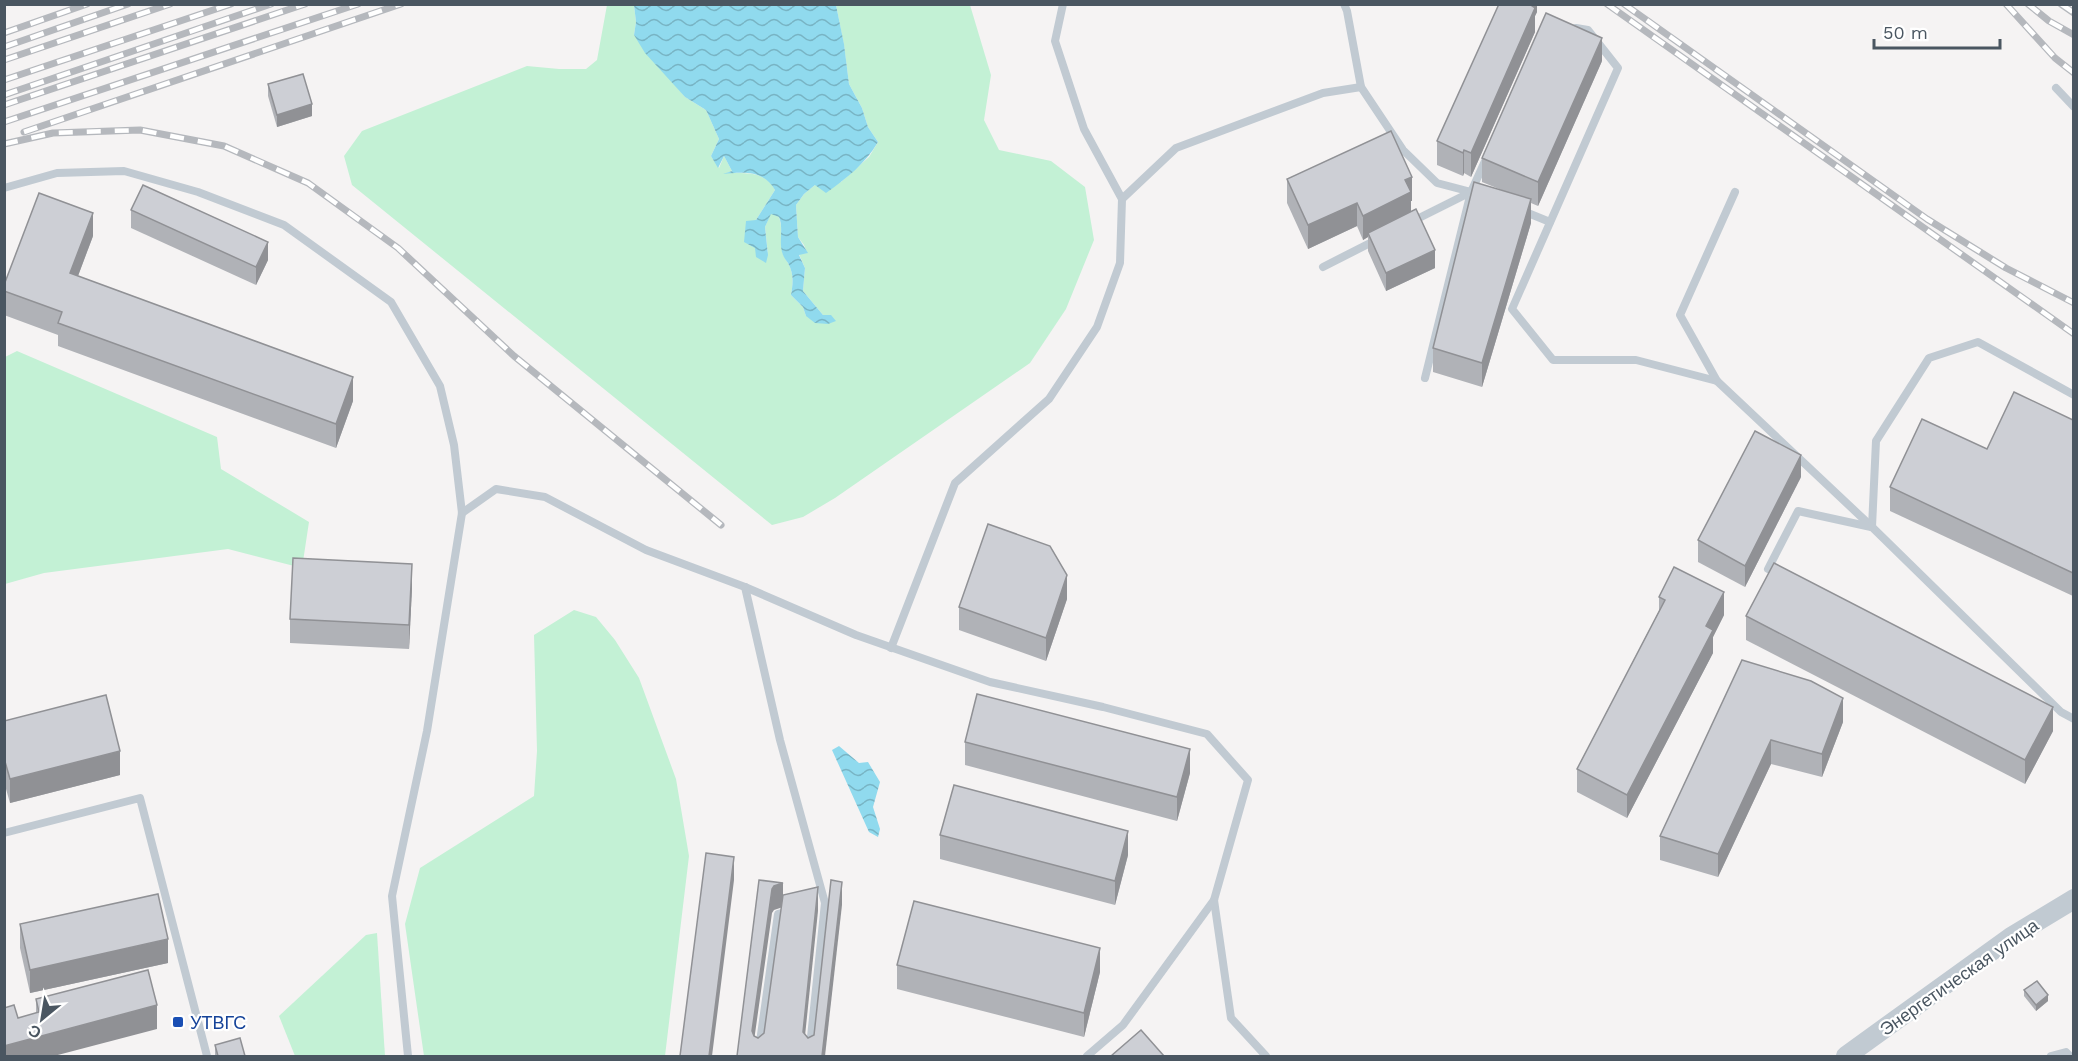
<svg xmlns="http://www.w3.org/2000/svg" width="2078" height="1061" font-family="'Work Sans',sans-serif">
<defs>
<pattern id="water-waves" width="16" height="10" patternUnits="userSpaceOnUse" patternTransform="scale(1.5)"><rect width="16" height="10" fill="#90daee"/><path d="M0 5q4-4 8 0t8 0" fill="none" stroke="#78b4c4"/></pattern>
</defs>
<rect width="100%" height="100%" fill="#f5f3f3"/>
<g fill="#c3f1d5">
<path d="M607 5H634L636 22 634 35 685 97 706 110 719 139 711 156 719 168 724 156 732 171 727 173C747 173 765 171 775 190L756 220 768 254 765 227 771 213 779 217C783 228 780 239 782 250 783 256 785 258 788 263 794 274 793 283 791 295L803 307 806 316 823 315 803 291 805 268 799 254 807 253 804 245 798 237 796 205 804 194 815 185 841 182 869 157 878 142 868 127 862 108 849 84 844 45 836 5H970L991 75 984 120 999 150 1051 161 1085 187 1094 240 1066 309 1030 363 835 498 803 517 772 525 352 185 344 156 362 131 527 66 559 69H586L597 60Z"/>
<polygon points="17,351 217,437 221,469 309,522 302,568 228,549 44,573 5,584 5,357"/>
<polygon points="574,610 596,617 615,640 639,678 676,779 689,856 665,1056 424,1056 405,924 420,868 534,796 537,751 534,635"/>
<polygon points="377,933 385,1056 295,1056 279,1016 366,935"/>
</g>
<g fill="url(#water-waves)">
<path d="M634 5H836L844 44 849 84 862 108 868 127 878 142C865 164 847 178 826 193L815 185 804 194 796 205 798 237 808 253 799 255 805 268 803 291 823 315H831L836 321 828 324 815 323 806 316 803 307 791 295C793 283 794 274 788 263 786 260 784 258 783 255 778 242 784 229 779 217L771 214 765 227 768 255 766 263 756 257 755 248 744 242 746 221 756 220 775 190C764 170 743 172 723 174L732 171 724 156 718 168 711 156 719 139 706 110 685 97 645 53 634 35 636 22Z"/>
<polygon points="839,746 859,763 868,762 880,782 873,807 880,829 878,837 869,832 832,750"/>
</g>
<g fill="none" stroke-linecap="round" stroke-linejoin="round">
<g stroke="#c1cad2" stroke-width="8">
<polyline points="1063,4 1055,41 1084,129 1122,199"/>
<polyline points="1344,4 1347,11 1361,87 1403,150 1437,183 1475,193"/>
<polyline points="1576,28 1588,30 1618,68 1512,309 1553,360 1636,360 1717,381"/>
<polyline points="2056,88 2074,107"/>
<polyline points="4,188 57,173 124,171 198,192 284,225 391,302 440,386 454,445 462,513 427,731 392,896 408,1056"/>
<polyline points="1735,192 1680,315 1717,381 1872,527 2061,712 2074,719"/>
<polyline points="1523,211 1550,222"/>
<polyline points="1411,222 1471,192"/>
<polyline points="1323,267 1376,240"/>
<polyline points="1425,378 1471,192 1486,159"/>
<polyline points="462,513 496,489 545,497 646,550 745,587 856,635 990,682 1103,707 1207,734 1248,780 1214,900 1231,1018 1266,1056"/>
<polyline points="1872,527 1876,441 1929,358 1978,342 2074,395"/>
<polyline points="1768,569 1798,511 1871,527"/>
<polyline points="745,587 780,740 825,903 809,1056"/>
<polyline points="891,648 955,483 1049,399 1097,327 1120,263 1122,199 1176,148 1323,93 1361,87"/>
<polyline points="4,833 140,798 207,1056"/>
<polyline points="758,1056 778,914 791,911"/>
<polyline points="1087,1056 1123,1025 1214,900"/>
<polyline points="2051,1056 2066,1052 2070,1056"/>
</g>
<polyline stroke="#c1cad2" stroke-width="20" points="1846,1056 2011,937 2074,899"/>
<defs>
<g id="rail">
<polyline points="1607,4 2074,334"/>
<polyline points="1624,4 1927,219 2006,268 2074,303"/>
<polyline points="2006,4 2055,58 2074,73"/>
<polyline points="2028,4 2049,21 2074,35"/>
<polyline points="2061,4 2074,13"/>
<polyline points="4,33 87,4"/>
<polyline points="4,47 128,4"/>
<polyline points="4,60 170,4"/>
<polyline points="4,80 231,4"/>
<polyline points="4,95 271,4"/>
<polyline points="4,105 305,4"/>
<polyline points="4,122 358,4"/>
<polyline points="24,132 401,4"/>
<polyline points="4,144 53,133 140,130 224,146 308,183 398,248 514,356 721,525"/>
</g>
</defs>
<use href="#rail" stroke="#b5b8bd" stroke-width="7"/>
<use href="#rail" stroke="#fff" stroke-width="4.5" stroke-dasharray="14" stroke-linecap="butt"/>
</g>
<g fill="#b0b2b7">
<polygon points="1537,4 1537,12 1535,16 1535,32 1471,177 1464,173 1463,176 1437,165 1437,141"/>
<polygon points="1602,61 1538,206 1531,203 1531,223 1482,387 1433,372 1433,348 1504,191 1482,182 1482,158"/>
<polygon points="268,84 312,116 277,127 268,96"/>
<polygon points="1287,179 1412,201 1411,201 1411,211 1435,268 1386,291 1368,251 1368,237 1363,240 1357,226 1308,249 1287,203"/>
<polygon points="131,210 268,260 256,285 131,228"/>
<polygon points="93,236 78,276 353,401 336,448 58,346 58,335 4,315 4,285"/>
<polygon points="2073,420 2073,596 1890,511 1890,487"/>
<polygon points="1801,477 1745,587 1698,562 1698,540"/>
<polygon points="412,588 409,649 290,643 290,619"/>
<polygon points="1659,597 1724,615 1713,637 1713,653 1627,818 1577,792 1577,769 1659,611"/>
<polygon points="1067,599 1046,661 959,630 959,607"/>
<polygon points="1746,616 2053,731 2025,784 1746,640"/>
<polygon points="1742,660 1843,722 1822,777 1771,764 1718,877 1660,860 1660,836"/>
<polygon points="4,721 120,775 10,803 4,782"/>
<polygon points="965,742 1190,773 1177,821 965,765"/>
<polygon points="940,835 1128,855 1115,905 940,859"/>
<polygon points="20,924 168,963 30,993 20,948"/>
<polygon points="897,965 1100,972 1084,1037 897,989"/>
<polygon points="2024,990 2048,1001 2036,1011 2024,996"/>
<polygon points="36,999 157,1029 18,1018 36,1013"/>
<polygon points="215,1045 245,1056 215,1056"/>
</g>
<g fill="#909195">
<polygon points="1529,4 1537,4 1537,12 1535,16 1535,32 1471,177 1471,153"/>
<polygon points="1602,38 1602,61 1538,206 1538,182"/>
<polygon points="312,104 312,116 277,127 277,115"/>
<polygon points="1464,150 1464,173 1463,176 1463,153"/>
<polygon points="1412,177 1412,201 1411,201 1411,216 1368,233 1368,237 1363,240 1363,216 1405,180"/>
<polygon points="1531,199 1531,223 1482,387 1482,363"/>
<polygon points="1357,203 1357,226 1308,249 1308,225"/>
<polygon points="93,213 93,236 70,297 70,273"/>
<polygon points="268,242 268,260 256,285 256,267"/>
<polygon points="1435,250 1435,268 1386,291 1386,273"/>
<polygon points="353,377 353,401 336,448 336,424"/>
<polygon points="1801,455 1801,477 1745,587 1745,566"/>
<polygon points="412,564 412,588 409,649 409,625"/>
<polygon points="1067,575 1067,599 1046,661 1046,638"/>
<polygon points="1724,592 1724,615 1713,637 1713,653 1627,818 1627,795 1706,626"/>
<polygon points="1843,698 1843,722 1822,777 1822,754"/>
<polygon points="2053,707 2053,731 2025,784 2025,760"/>
<polygon points="1771,740 1771,764 1718,877 1718,854"/>
<polygon points="1190,749 1190,773 1177,821 1177,797"/>
<polygon points="120,751 120,775 10,803 10,779"/>
<polygon points="1128,831 1128,855 1115,905 1115,881"/>
<polygon points="734,857 734,880 712,1056 709,1056"/>
<polygon points="842,882 842,905 825,1056 822,1056"/>
<polygon points="783,883 783,907 774,910 772,913 752,1055 752,1031 772,889 774,886"/>
<polygon points="818,887 818,911 803,1055 803,1032"/>
<polygon points="168,939 168,963 30,993 30,970"/>
<polygon points="1100,948 1100,972 1084,1037 1084,1013"/>
<polygon points="2048,995 2048,1001 2036,1011 2036,1005"/>
<polygon points="157,1005 157,1029 54,1056 4,1056 4,1046"/>
</g>
<g fill="#cdcfd5" stroke="#909195" stroke-width="1.5">
<polygon points="1499,4 1529,4 1535,8 1471,153 1464,150 1463,153 1437,141"/>
<polygon points="1546,13 1602,38 1538,182 1482,158"/>
<polygon points="303,74 312,104 277,115 268,84"/>
<polygon points="1391,131 1412,177 1405,180 1411,192 1363,216 1357,203 1308,225 1287,179"/>
<polygon points="1474,182 1531,199 1482,363 1433,348"/>
<polygon points="143,185 268,242 256,267 131,210"/>
<polygon points="39,193 93,213 70,273 353,377 336,424 58,323 62,312 4,291 4,285"/>
<polygon points="1416,209 1435,250 1386,273 1368,233"/>
<polygon points="2014,392 2073,420 2073,573 1890,487 1922,419 1987,449"/>
<polygon points="1755,431 1801,455 1745,566 1698,540"/>
<polygon points="988,524 1050,546 1067,575 1046,638 959,607"/>
<polygon points="293,558 412,564 409,625 290,619"/>
<polygon points="1774,563 2053,707 2025,760 1746,616"/>
<polygon points="1674,567 1724,592 1706,626 1713,630 1627,795 1577,769 1665,600 1659,597"/>
<polygon points="1742,660 1811,681 1843,698 1822,754 1771,740 1718,854 1660,836"/>
<polygon points="977,694 1190,749 1177,797 965,742"/>
<polygon points="106,695 120,751 10,779 4,758 4,721"/>
<polygon points="954,785 1128,831 1115,881 940,835"/>
<polygon points="706,853 734,857 709,1056 680,1056"/>
<polygon points="759,880 783,883 774,886 772,889 752,1031 754,1036 758,1038 764,1033 783,895 818,887 803,1032 808,1038 814,1035 831,880 842,882 822,1056 737,1056"/>
<polygon points="158,894 168,939 30,970 20,924"/>
<polygon points="914,901 1100,948 1084,1013 897,965"/>
<polygon points="148,970 157,1005 4,1046 4,1008 14,1005 18,1018 39,1012 36,999"/>
<polygon points="2037,981 2048,995 2036,1005 2024,990"/>
<polygon points="1141,1030 1164,1056 1111,1056"/>
<polygon points="240,1038 245,1056 218,1056 215,1045"/>
</g>
<rect fill="#1a4fb4" stroke="#fff" stroke-width="2" x="172" y="1016" width="12" height="12" rx="3"/>
<g text-anchor="middle" dominant-baseline="central" stroke-width="4.5" stroke-linejoin="round" paint-order="stroke">
<g font-size="18" fill="#4a5661" stroke="#fff">
<text transform="translate(1959 977) rotate(-35)">Энергетическая улица</text>
</g>
<g font-size="18" fill="#164399" stroke="#fff" text-anchor="start">
<text x="190" y="1022">УТВГС</text>
</g>
</g>
<rect width="2078" height="1061" fill="none" stroke="#4a5661" stroke-width="12"/>
<g transform="translate(42 1019) rotate(210)" stroke="#ffffff" stroke-width="4.5" paint-order="stroke">
<path d="M0-4.5L10 22L0 15L-10 22Z" fill="#4a5661"/>
<text y="-9" font-size="16" font-weight="bold" text-anchor="middle" fill="#4a5661">С</text>
</g>
<path d="M1874 39v9h126v-9" fill="none" stroke="#4a5661" stroke-width="3"/>
<text x="1883" y="39" font-size="18" fill="#4a5661" stroke="#ffffff" stroke-width="4.5" paint-order="stroke">50 m</text>
</svg>
